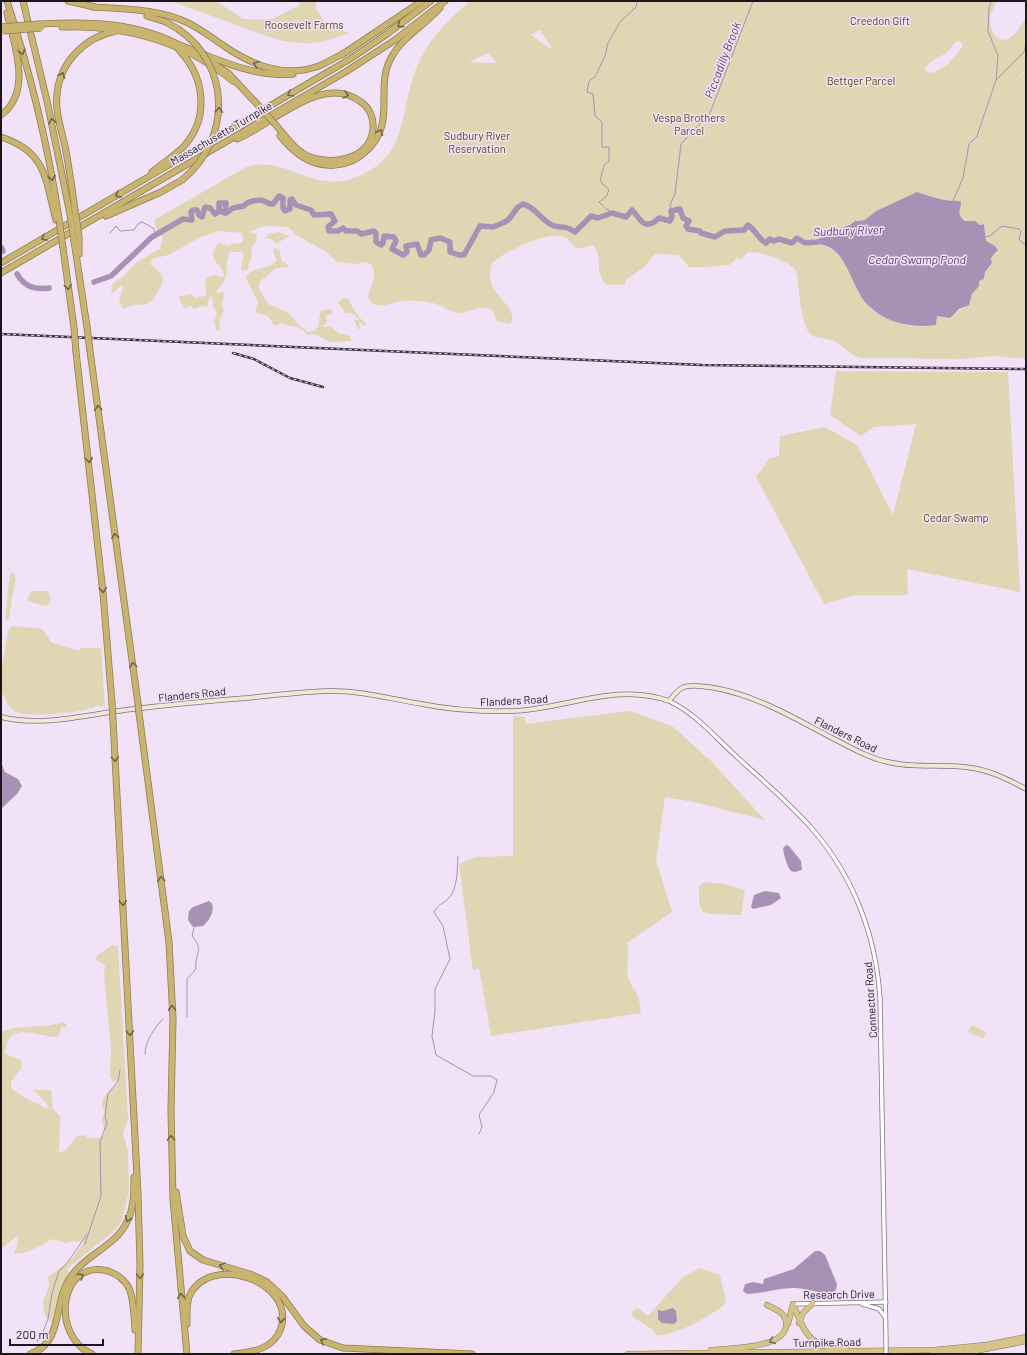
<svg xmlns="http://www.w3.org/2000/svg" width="1027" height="1355" font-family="Barlow,sans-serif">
<rect width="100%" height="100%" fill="#f1e2f8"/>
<g fill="#e0d6b4" fill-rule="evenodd">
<path d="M170 1H216L243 19H272L299 6 301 1H317L315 7 325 23 349 33C320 44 306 46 275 39Z"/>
<path d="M470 1H998C994 6 991 12 990 18 990 30 996 45 1010 38 1016 35 1021 24 1026 19V70L1014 81 1026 72V359L993 356 963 359 860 358C849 354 844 346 834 341 827 338 819 339 813 336 799 327 800 286 796 271 790 261 760 251 749 252L740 260 738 257 730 265C716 265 703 269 689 267L679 255 655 254 645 266 626 280 624 285H608C594 277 603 257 594 246 588 245 584 249 578 248 572 247 570 239 564 237 547 230 504 252 492 263 481 294 516 301 512 322L508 324 496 321C493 295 469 315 456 313 449 311 443 306 436 304 427 301 416 301 406 301 391 300 387 310 371 303L368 297C370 286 379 276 371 264L364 262 357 264 337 262 325 251 296 235 288 227 264 226 248 232 257 235 256 242 251 247 252 255 247 271 241 270V266L244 255 242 252H230C225 261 228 266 226 275 225 282 220 286 216 292L219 294 223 291 224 293 222 305 224 310 220 320 219 331 216 330 214 321 217 312 213 306 212 296 209 298 207 307 201 306 194 309 191 306 184 308 179 298 180 296 191 294 195 298 205 296C208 289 203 284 207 277L213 275 222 277 224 276C224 267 213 263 213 255 213 251 217 247 218 243L230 246 232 244 241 243 243 241 242 233 219 231 201 237 168 255 152 259 150 264 159 271 163 278C163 284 160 288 157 293 148 311 140 300 123 309L119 302 123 287 120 286 114 293 111 291 113 283 123 277 134 264 160 249 163 237 158 235 154 220 246 167C283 154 311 192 351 179 415 158 396 106 421 58 432 35 451 18 470 1ZM540 30 552 48C543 46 538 38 530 35ZM960 41 963 46 948 64 933 73 924 71C929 59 941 58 948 51 953 46 953 42 960 41ZM488 53 497 63 468 62H469ZM917 192C928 195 947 202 960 201V217L965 221H975L979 224H984L986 241 998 250 996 254 991 258 992 263 985 272 984 279 979 281C978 287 975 289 972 295 970 298 971 301 968 304 967 305 950 317 948 318L937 316V321C930 327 921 327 911 326 898 324 876 316 868 305 852 283 846 245 814 244L812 240 821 238 829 232 843 229 857 220H865L876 211Z"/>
<polygon points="278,232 289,236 276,244 273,240 265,238 269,234"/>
<path d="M274 248 279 250 282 261 288 265 289 267 276 268 259 282V289L268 304 287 312 300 326 308 332C323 331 317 320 321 311L330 309 333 313 326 316 327 321 323 327H332L339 334H345L351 337V341L330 342 314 334 308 335C298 323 291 329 281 323L274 326 269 317 255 312 258 302C254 294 250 286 246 277 253 266 268 271 277 260L273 252Z"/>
<polygon points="344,298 348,299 358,316 366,324 364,326 361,322 359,323 361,330 358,329 354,320 359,320 352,313 345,313 338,302"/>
<polygon points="836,371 1008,372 1020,592 907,569 908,595 855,595 824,604 756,477 769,459 779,456 780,436 825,427 857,445 893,515 916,424 874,427 861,436 830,415"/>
<path d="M11 572 14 573 16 580C14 584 10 612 9 619L7 620 5 618 9 582Z"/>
<polygon points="32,591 48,591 51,599 48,605 44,606 28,601 29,594"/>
<path d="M15 626 42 629 52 643 80 651 81 648H101L105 706 101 707 98 705C87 713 28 718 16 712 9 709 6 702 4 695H1V672L8 631 11 627Z"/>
<path d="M629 711 672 726 711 761 765 820 694 802 665 797 656 860 672 912 627 943C630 955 626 965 628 977 630 985 636 990 638 997 640 1002 640 1008 641 1013L491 1036 479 968 473 971 459 864 476 857 513 856V716L525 717V724Z"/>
<polygon points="704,882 724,884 745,890 741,915 709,914 702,911 699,901 699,886"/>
<path d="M113 945 118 947 128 1118 123 1133 128 1152 129 1190 122 1221 115 1230 67 1269 69 1273 63 1286 52 1323 46 1317 44 1311 43 1301 49 1286 48 1277 72 1259 84 1242 72 1241 66 1243 52 1239C41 1245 26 1256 14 1253L18 1244 17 1236 1 1249V1032L15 1028 52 1025 63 1022 67 1025 66 1027H61L59 1036 55 1037C33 1035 7 1021 5 1054L21 1060 22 1067 11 1082V1088L25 1098 46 1108 49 1107 37 1093 31 1090H51L53 1109 60 1116 59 1152 65 1151 77 1136 85 1135 87 1138H100L105 1134 102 1119 105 1111C96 1100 109 1091 118 1084L117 1081H113L110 1077 111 1049 104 975 105 965 96 960 97 955Z"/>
<polygon points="972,1025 986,1032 983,1039 968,1032"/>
<path d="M700 1268 720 1275 726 1302 723 1306C702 1320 683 1332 657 1336L653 1330 633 1317 631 1312 638 1308 648 1316 683 1277Z"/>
</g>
<g fill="#a991b5">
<path d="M917 192C930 196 945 202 961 201 961 209 956 215 965 221H975L980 225 984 224 986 241 995 246 998 250 991 258 992 263 985 272 984 279 979 281V286L972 294 969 305 959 309 950 318 937 316 936 325C912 328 888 324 870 307 849 289 849 243 814 244L811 242 823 237 829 232 850 225 855 221 865 220 876 211Z"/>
<polygon points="1,763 5,772 18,779 22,786 17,794 1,809"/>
<path d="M786 845 789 846 801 861 802 870 795 872 791 871C787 866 784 856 783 848Z"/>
<polygon points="765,891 779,893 781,898 771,905 753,909 751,907 754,895"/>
<path d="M209 901C218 907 209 921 203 926L193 927 188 920 189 911 193 907Z"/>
<path d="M815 1251H820L825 1255 837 1284 836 1290 833 1293C821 1294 809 1289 796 1288 780 1287 763 1294 747 1294L743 1291 745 1284 753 1282 763 1284 764 1279 794 1269Z"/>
<polygon points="673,1308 676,1311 677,1321 674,1324 662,1323 658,1319 658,1310 663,1311"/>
</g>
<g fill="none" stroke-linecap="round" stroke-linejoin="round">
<g stroke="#a991b5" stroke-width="1">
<polyline points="997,79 1024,52 1026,43"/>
<polyline points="953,201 963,178 969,144 977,136 996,80 998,56 988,31 989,7 992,1"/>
<polyline points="672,210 670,205 675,194 681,144 710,113 753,1"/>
<polyline points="609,213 609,210 606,209 599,202 606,197 609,190 600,181 604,165 609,161 609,147 602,147 602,122 595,116 593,94 587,92 589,81 595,77 605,56 608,43 620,22 636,7 637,1"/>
<polyline points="110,233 116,226 120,231 134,230 138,224 142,222 153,228 156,234"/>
<polyline points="985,237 990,236 1002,226 1019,229 1021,231 1019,239 1026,246"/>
<path d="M458 856C457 870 458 889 448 899 442 905 439 903 434 912L443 926 450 959 435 989V1011L432 1036 436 1055 473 1076H491L497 1080 494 1092 479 1115 482 1127 479 1134"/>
<path d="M187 1017V979L196 969C194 954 205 951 192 936L194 928"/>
<path d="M145 1054C144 1044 155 1026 163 1019"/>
<polyline points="85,1244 101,1196 100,1142 107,1123 105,1116 108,1094 118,1081 120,1070"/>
<polyline points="38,1342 37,1341 43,1332 48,1319 52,1293 59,1271 68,1262 87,1234"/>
</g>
<g stroke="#a991b5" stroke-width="5.5">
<polyline points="219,211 219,203 226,203 225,213"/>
<polyline points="1,247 3,251"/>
<path d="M17 274C25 287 34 290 49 288"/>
<path d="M94 282 111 276 152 237 183 219 192 220 191 212 193 210H197L199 215 202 217 205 207 210 208 215 214 219 211 226 213 233 208 244 206C246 202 256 200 260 200 266 200 267 205 273 204L279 196 283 198V208L285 211 290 209V200L292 199 296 205 311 210 314 215 331 214 335 221 328 227 329 231H338L343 228 346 231H357L361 234 374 231 376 233V242L381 245 383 243 384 236 394 237 396 241 392 249 403 255 407 252 406 246 417 244 421 255H424L429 250 431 240 440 238 450 242V252L459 255H464L480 226 493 227 505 222 509 219 518 207 523 204C536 207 542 222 554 226 562 228 566 225 575 232L591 216 598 218 612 213 626 217 632 210C638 215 643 230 654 222 656 221 657 219 659 218L670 221 672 216 671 211 680 209 683 218 689 221 686 226 688 229 700 231 701 233 715 237 725 231 744 230 748 225C755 229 758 239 766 243L770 239 774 241 779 239 792 243 797 238 805 243 818 242"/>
</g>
<defs>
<g id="tertiary">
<path d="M669 701C695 713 716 738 737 757 763 781 791 804 814 831 854 878 876 936 880 998L886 1339"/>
<polyline points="793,1304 886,1302"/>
<polyline points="862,1304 879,1309 885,1317"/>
</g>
<path id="secondary" d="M1 717C41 727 85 715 125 710 166 705 206 701 247 698 274 695 301 692 328 691 359 690 391 699 422 704 452 710 482 712 513 711 567 709 616 682 669 701 673 696 678 689 684 687 694 684 705 687 715 688 758 696 794 718 832 738 850 747 868 758 888 762 915 769 944 763 972 768 992 771 1009 780 1026 789"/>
<g id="trunk">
<path d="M793 1304C805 1333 809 1348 846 1349"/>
<polyline points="799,1323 803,1313 813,1303"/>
<polyline points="788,1324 793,1304"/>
<path d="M711 1350C728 1348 784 1349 786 1326 787 1313 777 1310 767 1305"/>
<polyline points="628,1354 934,1350 986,1345 1026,1337"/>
<polyline points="932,1354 975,1351 1026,1341"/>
</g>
<g id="motorway">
<path d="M7 1C30 72 48 144 59 219"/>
<polyline points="23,1 47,101 70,214"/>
<polyline points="68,1 95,7"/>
<path d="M93 7C123 9 158 9 186 22 200 28 213 39 227 48 254 66 286 78 319 66 328 62 337 57 346 52"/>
<polyline points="147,16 166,22 178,29"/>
<path d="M40 24C89 21 140 22 185 48"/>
<path d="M62 27C122 24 185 42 233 81"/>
<path d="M182 46C217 59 255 78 293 74"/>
<polyline points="343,54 422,1"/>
<polyline points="205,58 228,73 258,105"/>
<path d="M1 115C33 92 14 44 7 13"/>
<path d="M280 136C295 154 311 167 335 165 346 164 357 160 365 152 398 124 374 89 391 58 402 37 425 25 440 8"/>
<path d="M1 137C47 152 45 179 56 220"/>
<path d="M237 139C272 125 323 72 361 102 370 108 374 119 373 129 370 161 327 167 304 154 292 147 284 134 275 124"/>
<path d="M152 172C163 163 176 155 185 145 210 116 204 76 179 50"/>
<path d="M75 210C72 188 69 167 65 146 61 129 55 111 57 94 60 62 85 37 116 31"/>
<polyline points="106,216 161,192 182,180"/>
<polyline points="79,237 79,254"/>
<polyline points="74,241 87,327"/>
<polyline points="63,248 74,328"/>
<polyline points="1,263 350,59 387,34 431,1"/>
<polyline points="1,273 347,71 395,40 445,1"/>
<polyline points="90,351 138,704"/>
<polyline points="76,352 103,593 112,703"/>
<polyline points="139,713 169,942 173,1019 171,1110 173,1199 187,1354"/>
<polyline points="113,720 138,1195 140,1264 138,1354"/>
<polyline points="176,1192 183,1236 190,1251 203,1260 250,1274 267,1282 283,1297 304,1326 320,1340 343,1348 472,1354"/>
<path d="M187 1324C187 1315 186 1305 189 1297 207 1252 296 1280 281 1328 274 1349 253 1352 234 1354"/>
<path d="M30 1354C59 1345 55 1314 64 1290 76 1256 114 1250 127 1222 134 1208 134 1192 134 1177"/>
<path d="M92 1354C50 1336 59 1258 108 1271 117 1274 124 1279 129 1288 134 1300 134 1317 135 1330"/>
</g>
</defs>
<use href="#tertiary" stroke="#7d7084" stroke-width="5"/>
<use href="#secondary" stroke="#7d7084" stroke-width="5.5"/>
<use href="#trunk" stroke="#8c7d52" stroke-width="6"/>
<use href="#motorway" stroke="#8c7d52" stroke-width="7"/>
<use href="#tertiary" stroke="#fff" stroke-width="3.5"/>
<use href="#secondary" stroke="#efe8d4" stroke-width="4"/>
<use href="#trunk" stroke="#d4c38c" stroke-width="5"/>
<use href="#motorway" stroke="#c9b46f" stroke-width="5.5"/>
<defs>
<g id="rail">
<polyline points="1,334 702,365 1026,369"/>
<polyline points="233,353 254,359 290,378 323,387"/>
</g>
</defs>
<use href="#rail" stroke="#3b343e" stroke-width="2.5"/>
<use href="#rail" stroke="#f1e2f8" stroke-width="1" stroke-dasharray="3" stroke-linecap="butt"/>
<defs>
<polyline id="tertiary-bridge" points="886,1339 886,1354"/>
<g id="motorway-bridge">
<polyline points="1,27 40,24"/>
<path d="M178 29C232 66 231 140 182 180"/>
<polyline points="3,31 41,28"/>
<polyline points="258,105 275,124"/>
<polyline points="75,210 79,237"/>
<polyline points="70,214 74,241"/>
<polyline points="59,219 63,248"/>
<polyline points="87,327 90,351"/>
<polyline points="74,328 76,352"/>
<polyline points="112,703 113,720"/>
<polyline points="138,704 139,713"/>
</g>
</defs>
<use href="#tertiary-bridge" stroke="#7d7084" stroke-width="5" stroke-linecap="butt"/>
<use href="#motorway-bridge" stroke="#8c7d52" stroke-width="7" stroke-linecap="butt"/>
<use href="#tertiary-bridge" stroke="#fff" stroke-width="3.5"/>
<use href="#motorway-bridge" stroke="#c9b46f" stroke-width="5.5"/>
</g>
<defs><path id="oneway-chevron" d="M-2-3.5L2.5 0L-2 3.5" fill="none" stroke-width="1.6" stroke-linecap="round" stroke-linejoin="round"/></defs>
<g stroke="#726546">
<use href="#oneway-chevron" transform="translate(400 25) rotate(143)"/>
<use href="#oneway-chevron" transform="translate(22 52) rotate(74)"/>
<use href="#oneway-chevron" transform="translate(256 64) rotate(-159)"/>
<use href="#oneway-chevron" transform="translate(62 75) rotate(-67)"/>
<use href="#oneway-chevron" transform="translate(290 94) rotate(150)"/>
<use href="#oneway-chevron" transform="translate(346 95) rotate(14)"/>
<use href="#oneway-chevron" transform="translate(219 110) rotate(-87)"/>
<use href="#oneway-chevron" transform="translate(52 121) rotate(-103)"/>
<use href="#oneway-chevron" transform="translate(380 132) rotate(-66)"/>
<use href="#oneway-chevron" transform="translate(52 178) rotate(80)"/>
<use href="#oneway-chevron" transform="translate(118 195) rotate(149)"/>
<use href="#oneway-chevron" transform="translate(44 238) rotate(150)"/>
<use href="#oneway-chevron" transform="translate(68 287) rotate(82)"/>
<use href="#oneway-chevron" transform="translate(98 408) rotate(-98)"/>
<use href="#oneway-chevron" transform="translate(89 460) rotate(84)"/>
<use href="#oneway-chevron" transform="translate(115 536) rotate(-97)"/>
<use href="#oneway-chevron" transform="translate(103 590) rotate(84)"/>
<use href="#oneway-chevron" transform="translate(133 665) rotate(-98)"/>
<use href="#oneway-chevron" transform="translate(115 759) rotate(87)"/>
<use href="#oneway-chevron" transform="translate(161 879) rotate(-98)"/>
<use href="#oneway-chevron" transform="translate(123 903) rotate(87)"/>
<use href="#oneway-chevron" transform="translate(172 1008) rotate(-91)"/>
<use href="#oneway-chevron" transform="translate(130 1033) rotate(87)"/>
<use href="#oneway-chevron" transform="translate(171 1138) rotate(-91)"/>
<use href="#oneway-chevron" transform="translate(128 1219) rotate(112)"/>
<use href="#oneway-chevron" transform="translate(222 1266) rotate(-165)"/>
<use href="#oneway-chevron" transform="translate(81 1276) rotate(-34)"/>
<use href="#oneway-chevron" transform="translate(140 1276) rotate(90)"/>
<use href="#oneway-chevron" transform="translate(181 1296) rotate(-96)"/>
<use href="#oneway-chevron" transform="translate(281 1320) rotate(96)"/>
<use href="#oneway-chevron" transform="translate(323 1341) rotate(-153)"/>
</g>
<use stroke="#786c54" href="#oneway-chevron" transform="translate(772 1341) rotate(155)"/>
<g text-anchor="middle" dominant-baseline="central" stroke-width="3" stroke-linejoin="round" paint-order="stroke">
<g font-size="11" fill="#574916" stroke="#f1e2f8">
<text x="880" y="20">Creedon Gift</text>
<text x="304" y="24">Roosevelt Farms</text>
<text x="861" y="80">Bettger Parcel</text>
<text x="689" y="117">Vespa Brothers<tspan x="689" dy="13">Parcel</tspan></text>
<text x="477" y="135">Sudbury River<tspan x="477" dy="13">Reservation</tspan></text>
<text x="956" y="517">Cedar Swamp</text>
</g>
<g font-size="11" fill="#1b161d" stroke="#f1e2f8">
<text transform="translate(221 133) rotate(-30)">Massachusetts Turnpike</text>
<text transform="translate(192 694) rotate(-6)">Flanders Road</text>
<text transform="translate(514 700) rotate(-3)">Flanders Road</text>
<text transform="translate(846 734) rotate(26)">Flanders Road</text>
<text transform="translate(870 1000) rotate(-94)">Connector Road</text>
<text transform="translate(839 1294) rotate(-1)">Research Drive</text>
<text transform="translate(827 1342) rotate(-1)">Turnpike Road</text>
</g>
<g font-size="12" font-style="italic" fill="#614071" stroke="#f1e2f8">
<text transform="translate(722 60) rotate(-69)">Piccadilly Brook</text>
<text transform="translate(848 230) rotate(-2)">Sudbury River</text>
<text x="917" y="259">Cedar Swamp Pond</text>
</g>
</g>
<rect width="1027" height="1355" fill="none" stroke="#1b161d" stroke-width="4"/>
<path d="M10 1339v6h93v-6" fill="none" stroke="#1b161d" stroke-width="2"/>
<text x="16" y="1339" font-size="12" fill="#1b161d" stroke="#f1e2f8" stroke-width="3" paint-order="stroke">200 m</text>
</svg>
